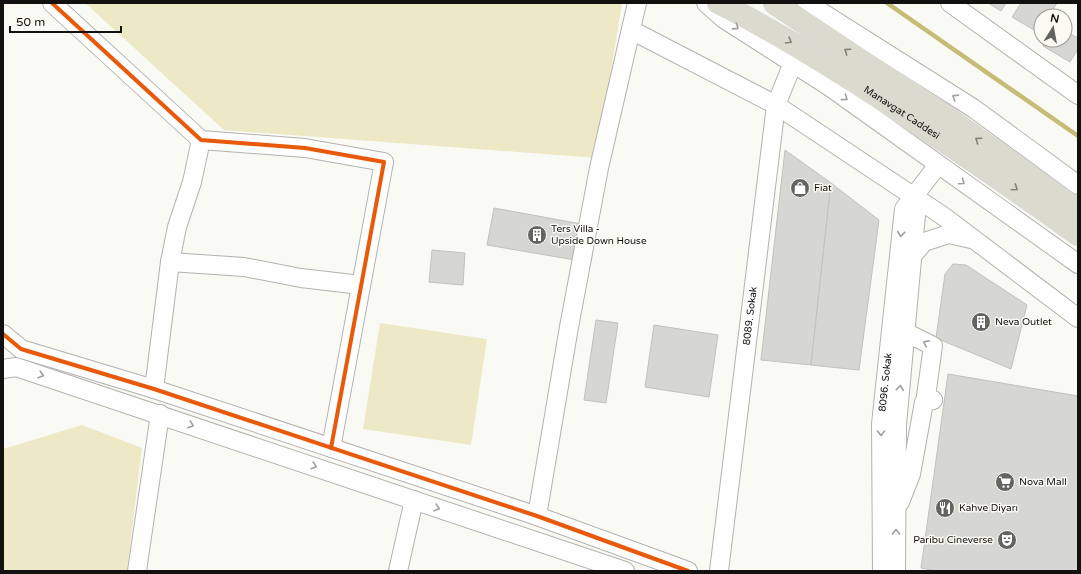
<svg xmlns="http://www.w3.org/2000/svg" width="1081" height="574" font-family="'Varela Round',sans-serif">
<rect width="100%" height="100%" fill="#fafaf5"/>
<g fill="#ede9c7">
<polygon points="85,3 622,3 597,158 224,130"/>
<polygon points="380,323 487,339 471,445 363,429"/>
<polygon points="82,425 142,448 127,571 3,571 3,449"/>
</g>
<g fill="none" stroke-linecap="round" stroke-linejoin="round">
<polyline stroke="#c6bc75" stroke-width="4.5" points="887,3 1078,136"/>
</g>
<g fill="#d6d6d2" stroke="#c1c1bd">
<polygon points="988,3 1006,3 1001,11"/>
<polygon points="1021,3 1057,3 1049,16 1041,16 1041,30 1039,33 1012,17"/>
<polygon points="1065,31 1078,38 1078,49 1070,62 1043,46 1047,40 1065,40"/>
<polygon points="785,150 831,183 811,365 761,360"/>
<polygon points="831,183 879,220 859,370 811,365"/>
<polygon points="494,208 587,225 581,261 487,245"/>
<polygon points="432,250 465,253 463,285 429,282"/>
<polygon points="953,264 966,265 1027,305 1011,369 936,338 945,274"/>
<polygon points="596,320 618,323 606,403 584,400"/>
<polygon points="654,325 718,335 709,397 645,387"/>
<polygon points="948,374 1078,396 1078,571 936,571 921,568"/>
</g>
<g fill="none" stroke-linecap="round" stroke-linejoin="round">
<defs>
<g id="minor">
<polyline points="52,3 201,140 305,148 384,162 331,448"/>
<polyline points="706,3 724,19 830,87 1078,264"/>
<polyline points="807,3 973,108 1078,185"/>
<polyline points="950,3 1078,95"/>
<polyline points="631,30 776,105 943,216 1078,318"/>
<polyline points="912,256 924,242 949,234 971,239"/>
<polyline points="170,262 244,267 301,278 361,285"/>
<polyline points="905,332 933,346 926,396 933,400"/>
<polyline points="3,334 21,349 154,389 537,516 688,571"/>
<polyline points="3,369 16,367 625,571"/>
<polyline points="154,389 170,262 177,227 192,182 201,140"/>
<polyline points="900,502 911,474 924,402 933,400"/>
<polyline points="537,516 569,327 599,168 637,3"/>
<polyline points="137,571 160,414"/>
<polyline points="398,571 414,500"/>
<path id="s1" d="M719 571 776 105 793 63"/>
<path id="s2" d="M882 571 881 424 904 209 938 165"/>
<polyline points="896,571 897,425 916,215 913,198"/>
</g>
<g id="highway">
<path id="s3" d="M718 3C770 29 818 59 867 90 939 136 1009 184 1078 234"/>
<polyline points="775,3 949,119 1078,211"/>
</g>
</defs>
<use href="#minor" stroke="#b3b2af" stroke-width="20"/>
<use href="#highway" stroke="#d7d7d4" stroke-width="24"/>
<use href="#minor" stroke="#fefefe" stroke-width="18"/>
<use href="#highway" stroke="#dbdace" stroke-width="22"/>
<defs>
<g id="cycleway">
<polyline points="52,3 201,140 305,148 384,162 331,448"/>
<polyline points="3,334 21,349 154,389 537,516 688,571"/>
</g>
</defs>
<use href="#cycleway" stroke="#fbfbf4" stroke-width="6"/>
<use href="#cycleway" stroke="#e8590c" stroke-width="4"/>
</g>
<defs><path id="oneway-chevron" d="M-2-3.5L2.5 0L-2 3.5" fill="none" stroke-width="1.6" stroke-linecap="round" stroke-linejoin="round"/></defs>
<g stroke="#a09f9e">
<use href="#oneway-chevron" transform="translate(736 27) rotate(33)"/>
<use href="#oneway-chevron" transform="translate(955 97) rotate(-148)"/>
<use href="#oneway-chevron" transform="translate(845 98) rotate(36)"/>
<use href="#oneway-chevron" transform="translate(962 182) rotate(35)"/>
<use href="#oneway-chevron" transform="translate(901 234) rotate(96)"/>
<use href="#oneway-chevron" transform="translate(926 343) rotate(-153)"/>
<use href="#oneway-chevron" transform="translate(41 375) rotate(18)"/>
<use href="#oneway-chevron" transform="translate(900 388) rotate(-85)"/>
<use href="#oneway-chevron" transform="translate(191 425) rotate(19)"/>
<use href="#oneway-chevron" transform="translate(881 433) rotate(90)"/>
<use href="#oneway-chevron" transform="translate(314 466) rotate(19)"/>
<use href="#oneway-chevron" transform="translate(437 508) rotate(19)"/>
<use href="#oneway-chevron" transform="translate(896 532) rotate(-90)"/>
</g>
<g stroke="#818078">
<use href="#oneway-chevron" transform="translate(789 41) rotate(31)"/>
<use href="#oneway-chevron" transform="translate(847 51) rotate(-146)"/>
<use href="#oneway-chevron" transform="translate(978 140) rotate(-145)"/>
<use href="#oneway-chevron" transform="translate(1015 188) rotate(35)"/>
</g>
<defs>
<symbol id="shop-disc" viewBox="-11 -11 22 22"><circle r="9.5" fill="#636360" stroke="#fbfbf4"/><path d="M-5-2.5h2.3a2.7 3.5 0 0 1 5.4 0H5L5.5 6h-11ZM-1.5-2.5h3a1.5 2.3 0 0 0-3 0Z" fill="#fff"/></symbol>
<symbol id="building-disc" viewBox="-11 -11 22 22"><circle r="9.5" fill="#636360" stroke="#fbfbf4"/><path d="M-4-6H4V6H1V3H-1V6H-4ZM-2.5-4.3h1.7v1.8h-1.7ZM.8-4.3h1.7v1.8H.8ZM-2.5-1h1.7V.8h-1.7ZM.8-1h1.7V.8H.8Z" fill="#fff"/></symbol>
<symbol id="supermarket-disc" viewBox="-11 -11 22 22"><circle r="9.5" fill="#636360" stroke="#fbfbf4"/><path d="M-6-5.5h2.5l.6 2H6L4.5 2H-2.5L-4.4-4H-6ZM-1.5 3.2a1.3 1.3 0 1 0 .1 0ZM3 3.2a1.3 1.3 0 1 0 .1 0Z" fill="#fff"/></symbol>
<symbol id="restaurant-disc" viewBox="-11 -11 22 22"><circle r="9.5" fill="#636360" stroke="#fbfbf4"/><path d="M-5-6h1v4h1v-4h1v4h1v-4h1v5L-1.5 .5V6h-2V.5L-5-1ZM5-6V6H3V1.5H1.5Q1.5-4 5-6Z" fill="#fff"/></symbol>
<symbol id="theatre-disc" viewBox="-11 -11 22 22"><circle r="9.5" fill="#636360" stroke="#fbfbf4"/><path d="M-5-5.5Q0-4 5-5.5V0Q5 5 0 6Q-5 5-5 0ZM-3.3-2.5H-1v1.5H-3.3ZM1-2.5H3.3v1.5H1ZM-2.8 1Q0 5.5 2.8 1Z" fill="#fff"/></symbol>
</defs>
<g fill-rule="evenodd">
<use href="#shop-disc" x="789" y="177" width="22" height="22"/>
<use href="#building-disc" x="526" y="224" width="22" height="22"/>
<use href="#building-disc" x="970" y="311" width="22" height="22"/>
<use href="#supermarket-disc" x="994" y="471" width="22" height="22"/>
<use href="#restaurant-disc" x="934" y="497" width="22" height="22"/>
<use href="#theatre-disc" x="996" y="529" width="22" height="22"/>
</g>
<g text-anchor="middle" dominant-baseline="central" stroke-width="3" stroke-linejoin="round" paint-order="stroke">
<g font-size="10" fill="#12110f" stroke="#fbfbf4">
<text stroke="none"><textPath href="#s3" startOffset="214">Manavgat Caddesi</textPath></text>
<text stroke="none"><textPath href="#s1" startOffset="257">8089. Sokak</textPath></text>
<text stroke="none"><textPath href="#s2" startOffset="189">8096. Sokak</textPath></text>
</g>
<g font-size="10" fill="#12110f" stroke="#fbfbf4" text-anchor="start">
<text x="814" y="188">Fiat</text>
<text x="551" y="229">Ters Villa -<tspan x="551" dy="12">Upside Down House</tspan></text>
<text x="995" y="322">Neva Outlet</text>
<text x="1019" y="482">Nova Mall</text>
<text x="959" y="508">Kahve Diyarı</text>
<text x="993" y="540" text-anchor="end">Paribu Cineverse</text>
</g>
</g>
<rect width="1081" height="574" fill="none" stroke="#12110f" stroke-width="8"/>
<g transform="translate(1053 28) rotate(11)"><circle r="19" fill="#fbfbf4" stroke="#9e9d98"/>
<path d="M0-3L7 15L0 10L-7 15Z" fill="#636360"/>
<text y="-6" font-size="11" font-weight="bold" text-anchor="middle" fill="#12110f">N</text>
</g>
<path d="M10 26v6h111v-6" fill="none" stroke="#12110f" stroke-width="2"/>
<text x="16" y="26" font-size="12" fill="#12110f" stroke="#fbfbf4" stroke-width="3" paint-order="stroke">50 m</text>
</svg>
